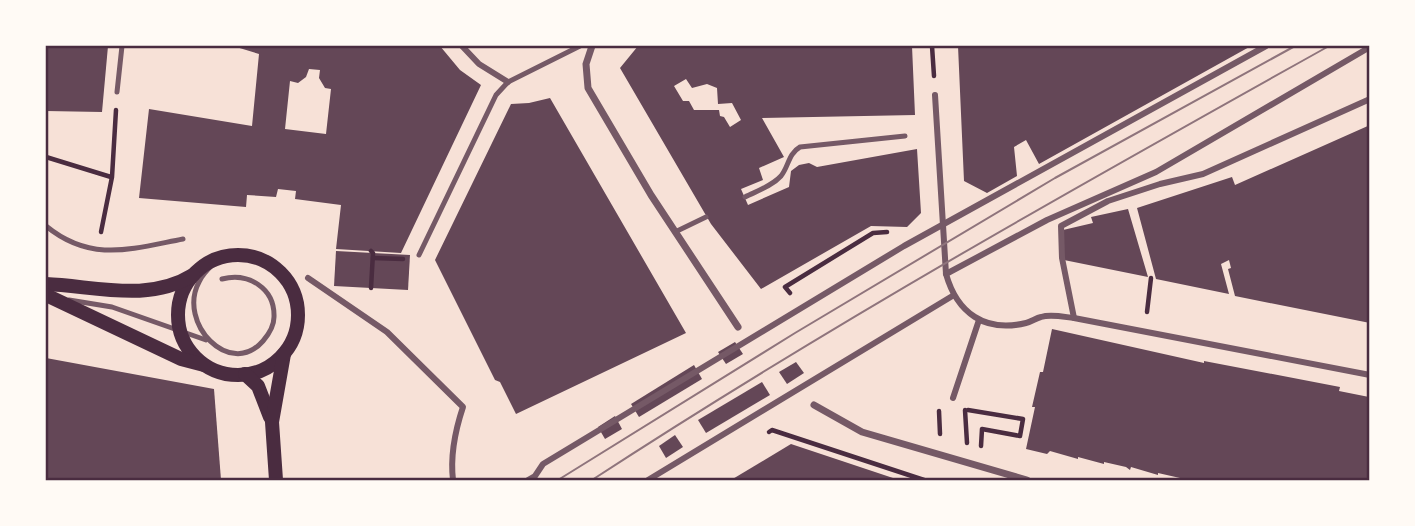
<svg xmlns="http://www.w3.org/2000/svg" width="1415" height="526" font-family="'Open Sans',sans-serif">
<rect width="100%" height="100%" fill="#f7e1d7"/>
<g fill="#644757" fill-rule="evenodd">
<polygon points="46,46 108,46 102,112 46,111"/>
<path d="M233 46H440L460 70 481 85 401 253 336 249 341 205 295 199 296 191 278 189 276 197 247 195 246 207 139 198 149 109 252 126 259 54ZM309 69 320 70 319 78 325 88 331 89 326 134 285 129 290 81 298 83 306 77Z"/>
<path d="M638 46H912L915 115 762 118 784 157 759 168 763 180 741 189 748 205 789 187 791 171 799 165 809 163 817 167 917 149 921 213 907 227 871 226 761 289 711 224 620 68ZM686 79 692 88 707 84 717 88 718 104 732 103 741 120 730 127 724 117 720 116 719 110H694L689 101H683L674 86Z"/>
<polygon points="958,46 1251,46 1039,164 1026,140 1014,147 1017,176 987,193 964,181"/>
<polygon points="550,98 686,333 516,414 500,382 495,380 435,260 511,104 529,103"/>
<polygon points="1370,125 1370,323 1235,296 1228,269 1231,268 1229,260 1221,264 1229,294 1156,279 1137,208 1232,177 1235,185"/>
<polygon points="1128,209 1148,277 1064,260 1063,230 1093,223 1091,217"/>
<polygon points="336,251 410,255 408,290 334,286"/>
<polygon points="1052,329 1204,363 1204,361 1340,387 1339,391 1369,397 1370,480 1193,480 1184,479 1183,480 1180,478 1158,473 1158,475 1131,467 1130,470 1126,467 1104,462 1104,464 1078,457 1078,459 1050,451 1047,454 1026,449 1035,407 1032,407 1040,372 1043,372"/>
<polygon points="735,342 743,354 726,364 718,352"/>
<polygon points="46,358 214,389 221,480 46,480"/>
<polygon points="796,362 804,373 787,384 779,372"/>
<polygon points="694,365 702,379 639,417 631,404"/>
<polygon points="762,382 770,395 706,433 698,420"/>
<polygon points="615,416 622,429 605,439 598,427"/>
<polygon points="675,435 683,447 666,458 659,446"/>
<polygon points="791,444 899,480 731,480"/>
</g>
<g fill="none" stroke-linecap="round" stroke-linejoin="round">
<g stroke="#4a2c40" stroke-width="4.5">
<polyline points="932,46 934,76"/>
<polyline points="46,157 111,177"/>
<polyline points="101,232 112,177 116,110"/>
<polyline points="371,251 373,253 371,288"/>
<polyline points="373,258 403,259"/>
<polyline points="790,293 785,287 873,233 887,232"/>
<polyline points="1147,312 1151,278"/>
<polyline points="965,410 967,443"/>
<polyline points="968,410 1023,419 1020,436 982,429 981,446"/>
<polyline points="939,411 940,434"/>
<polyline points="769,432 772,430 924,480"/>
</g>
<g stroke="#755966" stroke-width="5">
<polyline points="117,92 122,46"/>
<path d="M745 197C757 191 772 186 781 176 789 166 788 154 800 147L905 136"/>
<path d="M46 226C91 263 131 249 183 239"/>
<polyline points="675,232 706,217"/>
<polyline points="419,255 496,95 508,82 580,46"/>
<path d="M220 257C213 265 203 272 199 282 177 323 230 379 263 341 269 334 274 326 274 317 275 288 248 272 222 279"/>
<polyline points="69,300 112,307 206,340"/>
</g>
<g stroke="#755966" stroke-width="6">
<polyline points="462,46 479,64 508,82"/>
<path d="M935 95 946 274C957 313 985 333 1026 323 1031 322 1036 318 1041 317 1051 314 1064 317 1074 318L1370 375"/>
<polyline points="946,274 1047,220 1156,172 1370,47"/>
<path d="M308 278 387 332 463 407C455 431 450 455 453 480"/>
<polyline points="1074,318 1062,258 1061,226 1108,201 1160,184 1203,174 1370,99"/>
<polyline points="953,398 979,320"/>
<polyline points="528,480 535,476 543,464 904,246 1266,46"/>
<polyline points="648,480 954,295"/>
</g>
<g stroke="#755966" stroke-width="7">
<polyline points="592,46 586,64 588,88 651,195 738,327"/>
<polyline points="814,405 862,432 1027,480"/>
</g>
<g stroke="#4a2c40" stroke-width="14">
<circle cx="238" cy="315" r="60"/>
<path d="M46 284C95 286 148 303 193 275"/>
<polyline points="46,295 181,359 204,365"/>
<polyline points="245,374 258,386 270,417"/>
<polyline points="276,480 272,422 284,354"/>
</g>
<g stroke="#8f747c" stroke-width="2">
<polyline points="558,480 795,333 1055,178 1295,46"/>
<path d="M592 480C831 324 1080 185 1329 46"/>
</g>
</g>
<rect width="1415" height="526" fill="none" stroke="#fffaf5" stroke-width="94"/>
<rect x="47" y="47" width="1321" height="432" fill="none" stroke="#4a2c40" stroke-width="2.5"/>
</svg>
